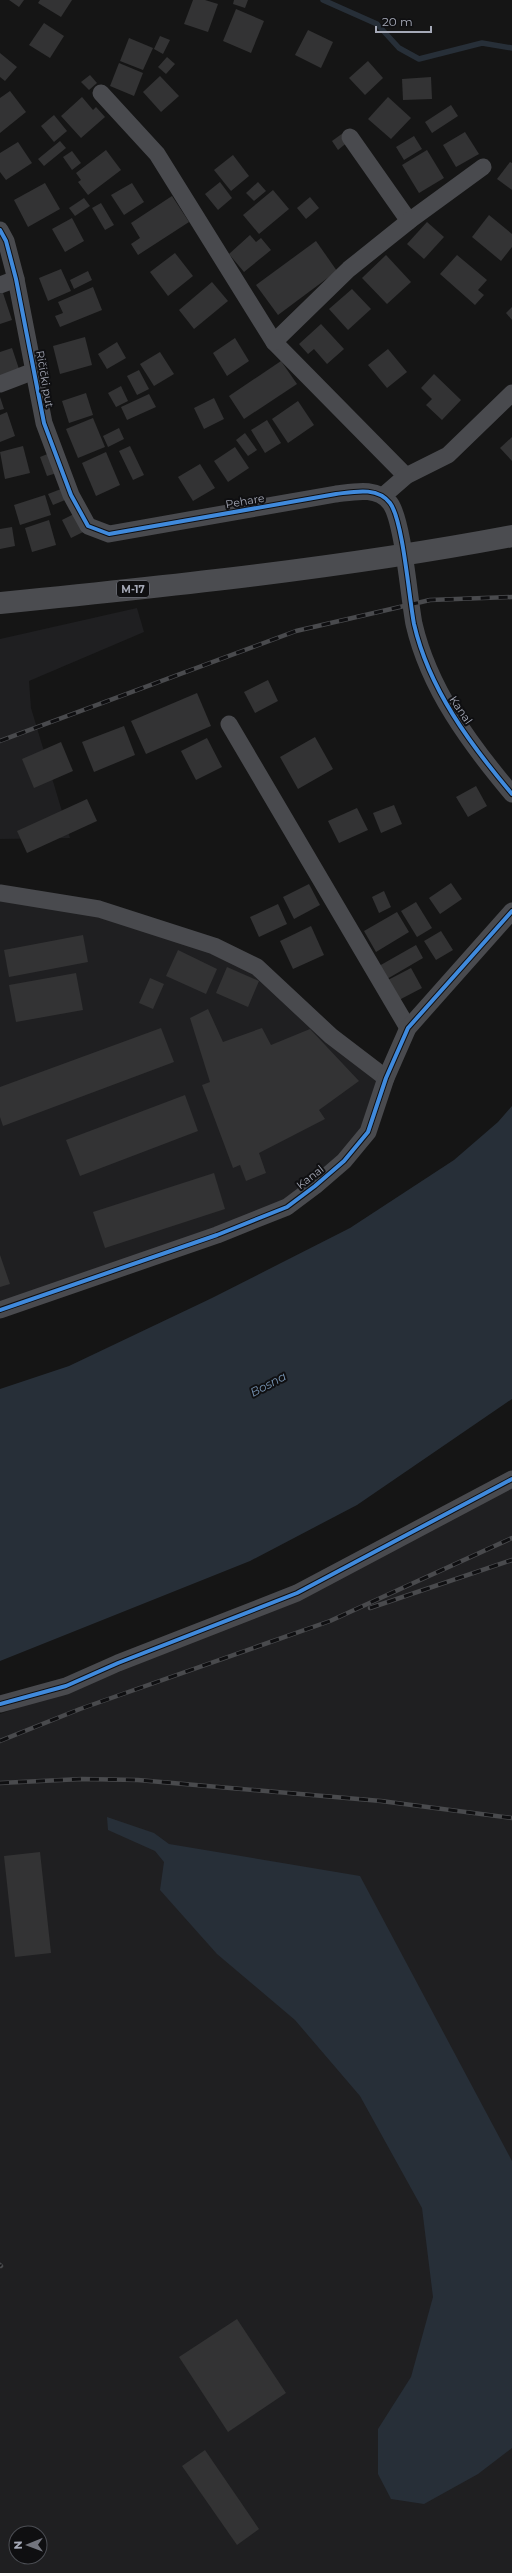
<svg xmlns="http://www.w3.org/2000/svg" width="512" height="2573" font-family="Montserrat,sans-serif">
<rect width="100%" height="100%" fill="#151515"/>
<g fill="#1f1f21" fill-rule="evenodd">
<polygon points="137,608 144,632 29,681 31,708 70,838 0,839 0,639"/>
<polygon points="0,892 215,945 386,1076 365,1129 342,1158 284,1204 0,1303"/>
<path d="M512 1483V2573H0V1714L116 1673 263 1613ZM16 2533H40V2557H16Z"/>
</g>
<g fill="#272f38">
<polygon points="512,1106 512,1399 357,1505 250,1561 0,1661 0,1389 69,1366 212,1298 350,1228 454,1160 498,1122"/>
<polygon points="107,1817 154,1833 169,1844 360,1876 512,2161 512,2448 478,2474 424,2504 391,2499 378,2474 378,2429 411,2377 433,2297 422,2208 360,2096 295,2020 217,1954 160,1890 164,1862 155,1851 108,1830"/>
</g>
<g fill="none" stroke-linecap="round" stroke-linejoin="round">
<polyline stroke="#272f38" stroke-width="5.5" points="323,0 377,24 399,48 419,59 482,43 512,48"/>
</g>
<g fill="#333334">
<polygon points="9,0 24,0 19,7"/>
<polygon points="40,0 72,0 61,17 38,3"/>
<polygon points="193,0 205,0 218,4 208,32 184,24"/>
<polygon points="234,0 248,0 245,8 233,4"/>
<polygon points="236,9 264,21 251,53 223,41"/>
<polygon points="44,23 64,36 50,58 29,45"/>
<polygon points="308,30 333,42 321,68 295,55"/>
<polygon points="160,36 170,40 163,54 154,49"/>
<polygon points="129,38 153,48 143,70 120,61"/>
<polygon points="0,53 17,67 5,81 0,77"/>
<polygon points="167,57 175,64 166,74 158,67"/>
<polygon points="368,61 383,78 365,95 349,78"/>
<polygon points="119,63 143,73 134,96 110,86"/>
<polygon points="90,75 97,83 89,90 81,82"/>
<polygon points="160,76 179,96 161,112 143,92"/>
<polygon points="431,77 432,99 403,100 402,79"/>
<polygon points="10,91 26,112 0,133 0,98"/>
<polygon points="82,97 93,110 96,107 105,117 81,138 61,116"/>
<polygon points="388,97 411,118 391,139 368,119"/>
<polygon points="451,105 458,116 432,133 425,122"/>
<polygon points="54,115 67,131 54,142 41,126"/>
<polygon points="465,132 479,154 456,167 443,145"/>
<polygon points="343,133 349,141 338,150 332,141"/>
<polygon points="414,136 422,149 404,160 396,147"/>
<polygon points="60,141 66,148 44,166 38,159"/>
<polygon points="18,142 32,163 6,180 0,172 0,153"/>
<polygon points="106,150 121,170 88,195 78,182 81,180 76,173"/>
<polygon points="427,150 444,178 419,193 402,165"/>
<polygon points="72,151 81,163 72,170 63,157"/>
<polygon points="233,155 249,176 231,191 214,170"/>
<polygon points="510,162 512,163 512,190 497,179"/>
<polygon points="220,182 232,198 218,210 205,194"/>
<polygon points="258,182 266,191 254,201 246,193"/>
<polygon points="45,183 60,209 28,227 14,200"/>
<polygon points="132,183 144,202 124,215 111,195"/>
<polygon points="273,190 289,209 259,234 243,215"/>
<polygon points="172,196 189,222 138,255 131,244 140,238 131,223"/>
<polygon points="310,197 319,208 306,219 297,208"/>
<polygon points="84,198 90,206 75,216 69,208"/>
<polygon points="101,203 114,225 105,230 92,208"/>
<polygon points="489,215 512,234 512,247 501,261 472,237"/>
<polygon points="72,218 84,241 65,252 52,229"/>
<polygon points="427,222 444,237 424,259 407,244"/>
<polygon points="250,235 256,242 261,238 271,250 244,272 229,254"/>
<polygon points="316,241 337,271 278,315 256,285"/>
<polygon points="175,253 193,276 168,296 150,272"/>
<polygon points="386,255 411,282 387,304 362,278"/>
<polygon points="457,255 487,280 478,290 484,295 475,305 440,274"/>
<polygon points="61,269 71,291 48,301 39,278"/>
<polygon points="88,271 92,280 74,289 70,280"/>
<polygon points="212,282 228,301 194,329 179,310"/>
<polygon points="93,287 102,310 60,327 55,316 63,313 58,302"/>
<polygon points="352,289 371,309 348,330 329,309"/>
<polygon points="3,293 12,320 0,324 0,294"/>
<polygon points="512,307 512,320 506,313"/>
<polygon points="321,324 344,349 327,364 314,349 308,354 299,344"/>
<polygon points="85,337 92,365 60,374 53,346"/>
<polygon points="235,338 249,361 227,376 213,353"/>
<polygon points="117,342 126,358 107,369 98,354"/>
<polygon points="12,348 20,372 0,379 0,352"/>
<polygon points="388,349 407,372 387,388 368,365"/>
<polygon points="160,352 174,374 154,386 140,364"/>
<polygon points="281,361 297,384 244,419 229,396"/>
<polygon points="139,370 149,389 137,395 127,376"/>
<polygon points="434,374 461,400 442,420 426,405 432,399 421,388"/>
<polygon points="121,386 128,401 116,407 108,393"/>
<polygon points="86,393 93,415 69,423 62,401"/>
<polygon points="149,394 156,407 127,420 121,407"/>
<polygon points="0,397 4,409 0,410"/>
<polygon points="214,398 224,419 204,429 194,408"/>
<polygon points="298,401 314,425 288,443 272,419"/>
<polygon points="7,412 15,436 0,442 0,415"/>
<polygon points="93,418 105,447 78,458 66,429"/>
<polygon points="267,420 281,443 265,453 251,430"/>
<polygon points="119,428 124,439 108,447 103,436"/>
<polygon points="245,433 257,450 248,456 236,440"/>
<polygon points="512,437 512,461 500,448"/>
<polygon points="23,446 30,473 5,479 0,452"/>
<polygon points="130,446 144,475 133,480 119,451"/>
<polygon points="235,447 249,468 228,482 214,461"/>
<polygon points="106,452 120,485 96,496 82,463"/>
<polygon points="50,453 57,473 47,476 40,457"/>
<polygon points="200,464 215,488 193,501 178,477"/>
<polygon points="61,489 65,500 53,505 48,494"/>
<polygon points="45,495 51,515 20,525 14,505"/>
<polygon points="74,514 83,532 71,538 62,520"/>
<polygon points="49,520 56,545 32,552 25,528"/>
<polygon points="12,527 15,546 0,549 0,529"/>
<polygon points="268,680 278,701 255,713 244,692"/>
<polygon points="197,693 211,726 146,754 131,721"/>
<polygon points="124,726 135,755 94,772 82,742"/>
<polygon points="315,737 333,769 298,789 280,757"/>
<polygon points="207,738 222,767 196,780 181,751"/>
<polygon points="61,742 73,771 34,788 22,759"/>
<polygon points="476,786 487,806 468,817 456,797"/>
<polygon points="87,799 97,821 27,853 17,831"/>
<polygon points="394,805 402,824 381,833 373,813"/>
<polygon points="357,808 368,830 339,843 328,821"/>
<polygon points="451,883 462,899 440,914 429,898"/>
<polygon points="309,884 320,905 294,919 283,897"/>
<polygon points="384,891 391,907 379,913 372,897"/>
<polygon points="416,902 432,928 417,937 401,911"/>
<polygon points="278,904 287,924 259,937 250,917"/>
<polygon points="397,912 409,932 376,952 364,931"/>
<polygon points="311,926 324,955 293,969 280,941"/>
<polygon points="441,931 453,950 436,960 424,941"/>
<polygon points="83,935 88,962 9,977 4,950"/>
<polygon points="416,945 423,958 387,979 379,966"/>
<polygon points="178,950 217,969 206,994 166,976"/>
<polygon points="227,967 259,981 248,1007 216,993"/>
<polygon points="411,968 422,988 399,1000 388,980"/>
<polygon points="76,973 83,1010 16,1022 9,985"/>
<polygon points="150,978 164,984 153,1009 139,1003"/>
<polygon points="208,1009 223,1042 262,1028 271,1045 310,1029 359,1081 319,1110 325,1119 259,1153 266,1173 246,1181 240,1165 233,1168 202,1085 210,1082 190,1018"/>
<polygon points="161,1028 174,1062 3,1126 0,1117 0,1087"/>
<polygon points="185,1095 198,1131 80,1176 66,1140"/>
<polygon points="214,1173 225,1209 105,1248 93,1212"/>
<polygon points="0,1255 10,1284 0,1287"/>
<polygon points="40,1852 51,1953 15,1957 4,1856"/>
<polygon points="237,2319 286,2393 228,2432 179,2357"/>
<polygon points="205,2450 259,2529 237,2545 182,2466"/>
</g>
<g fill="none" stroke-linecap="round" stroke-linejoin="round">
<g stroke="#494a4e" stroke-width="17">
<polyline points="101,93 157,154 274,342 406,476"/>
<polyline points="350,137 409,221"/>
<path d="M0 230 6 241 16 279 44 423 71 495 88 526 109 534 336 494C353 492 377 486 390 503 403 520 409 598 414 624 429 689 470 744 512 794"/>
<polyline points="0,285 16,279"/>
<polyline points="274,342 349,269 409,221 483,167"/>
<polyline points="0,384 34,371"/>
<polyline points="383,496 406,476 448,455 512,393"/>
<polyline points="229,724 408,1028"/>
<polyline points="0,893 99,909 214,946 257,967 331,1036 386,1078"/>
<polyline points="0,1310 217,1235 287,1207 315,1186 344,1161 368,1132 386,1078 408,1028 512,911"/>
<polyline points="0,1704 66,1686 118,1663 297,1593 512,1479"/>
</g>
<path stroke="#4b4c50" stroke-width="22" d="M0 603C171 586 343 568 512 536"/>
<defs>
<g id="rail">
<polyline points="0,741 296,631 430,600 512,597"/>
<polyline points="370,1608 512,1560"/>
<polyline points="0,1741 80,1709 330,1621 512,1538"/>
<polyline points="0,1783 82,1779 138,1780 381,1801 512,1818"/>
<polyline points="0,2265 1,2266"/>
</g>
</defs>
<use href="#rail" stroke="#494a4d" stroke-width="4.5"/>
<use href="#rail" stroke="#0f0f11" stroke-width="3" stroke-dasharray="9" stroke-linecap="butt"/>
<defs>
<g id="cycleway">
<path d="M0 230 6 241 16 279 44 423 71 495 88 526 109 534 336 494C353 492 377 486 390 503 403 520 409 598 414 624 429 689 470 744 512 794"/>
<polyline points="0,1310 217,1235 287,1207 315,1186 344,1161 368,1132 386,1078 408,1028 512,911"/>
<polyline points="0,1704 66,1686 118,1663 297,1593 512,1479"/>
</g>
</defs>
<use href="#cycleway" stroke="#0f0f11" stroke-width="6"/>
<use href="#cycleway" stroke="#408adc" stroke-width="4"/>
</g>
<g text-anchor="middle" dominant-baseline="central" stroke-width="4" stroke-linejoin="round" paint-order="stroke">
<rect fill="#0f0f11" stroke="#787b85" stroke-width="1" x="117" y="581" width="32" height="16" rx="3"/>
<g font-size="10" font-weight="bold" fill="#a5a9b7">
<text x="133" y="589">M-17</text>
</g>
<g font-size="11" fill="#a5a9b7" stroke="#0f0f11">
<text transform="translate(45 379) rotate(80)">Ričički put</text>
<text transform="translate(245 501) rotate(-10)">Pehare</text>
<text transform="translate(461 710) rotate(56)">Kanal</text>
<text transform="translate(310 1177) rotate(-38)">Kanal</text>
</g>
<g font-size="12" font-style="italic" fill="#7996b5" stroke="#0f0f11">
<text transform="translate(268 1384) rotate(-28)">Bosna</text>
</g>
</g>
<g transform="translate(28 2545) rotate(269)"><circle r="19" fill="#0f0f11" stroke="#4b4d53"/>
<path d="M0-3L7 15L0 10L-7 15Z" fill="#73757e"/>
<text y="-6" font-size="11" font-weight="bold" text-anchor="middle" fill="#a5a9b7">N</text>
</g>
<path d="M376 26v6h55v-6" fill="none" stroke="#a5a9b7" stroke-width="2"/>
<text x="382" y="26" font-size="12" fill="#a5a9b7" stroke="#0f0f11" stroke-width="3" paint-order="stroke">20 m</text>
</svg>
